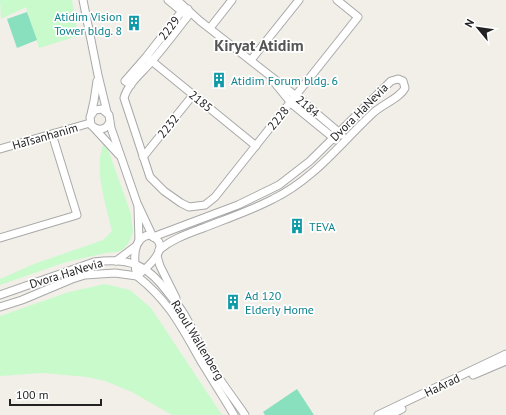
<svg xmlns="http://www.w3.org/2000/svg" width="506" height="415" font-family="'PT Sans',sans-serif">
<rect width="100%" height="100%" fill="#f2efe9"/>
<g fill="#c8facc">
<polygon points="0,0 72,0 78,36 39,48 26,7 1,19"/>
<path d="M105 141 131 214 133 232 129 242 123 250 117 252 106 253 66 262 0 285V279L34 264 103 240 112 231C106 204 92 166 105 141Z"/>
<polygon points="105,284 130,290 151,308 222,415 172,415 132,392 105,381 87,377 43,373 0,376 0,316 69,292"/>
</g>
<g fill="#88e0be">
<polygon points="27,12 37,40 17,48 7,19"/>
<polygon points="297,389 314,415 265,415 263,412"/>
</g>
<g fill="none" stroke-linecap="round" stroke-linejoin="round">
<defs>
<g id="minor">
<polyline points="83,0 98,75 107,112"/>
<polyline points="168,0 185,14"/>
<polyline points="177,0 200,21 296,96 342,135"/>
<polyline points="210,28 232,0"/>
<polyline points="148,58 256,146"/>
<polyline points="251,60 299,0"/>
<polyline points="274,82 292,104 336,140"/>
<path d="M131 85 125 81 146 57 182 11 188 9V16C176 31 165 46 152 61 143 72 128 83 124 98L150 177 164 191 181 203 189 207 205 205 215 197 358 17 337 0"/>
<polyline points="91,114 94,101 97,81"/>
<path d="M110 121C107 130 98 132 91 125L90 117 95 110 102 109 109 115 111 128 137 203 153 237"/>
<polyline points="95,129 119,155"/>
<polyline points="0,149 90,123"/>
<polyline points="143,157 193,95"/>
<polyline points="138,207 139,241"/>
<path d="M149 235C175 244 148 267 137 276 134 263 131 238 149 235Z"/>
<path d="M153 237 238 205 279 185 310 161 391 81 398 79 403 81 405 88C400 98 381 105 372 114 340 144 313 180 273 199 250 211 226 219 203 228 187 234 172 239 159 250"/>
<polyline points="0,238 77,215 52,134"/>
<polyline points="157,256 160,266 176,298"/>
<polyline points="116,261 136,246"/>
<path d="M137 276C170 302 182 328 202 363 213 381 224 398 234 415"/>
<path d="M0 295 94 262C130 257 148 265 169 294 174 300 180 307 184 314 193 329 199 345 208 360 218 379 233 397 245 415"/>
<polyline points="0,307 22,300 72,279 85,275 115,273 137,276"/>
<polyline points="473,375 506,361"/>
<polyline points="378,415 506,354"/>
<polyline points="390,415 402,409"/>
</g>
</defs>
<use href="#minor" stroke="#a9a9a9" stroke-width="9"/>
<use href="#minor" stroke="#fff" stroke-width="7"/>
</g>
<defs>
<symbol id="building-bare" viewBox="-9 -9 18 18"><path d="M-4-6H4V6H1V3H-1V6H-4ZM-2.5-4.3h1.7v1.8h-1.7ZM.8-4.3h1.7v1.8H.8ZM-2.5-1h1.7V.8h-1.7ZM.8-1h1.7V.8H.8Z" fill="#0f9aa8" stroke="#fff" stroke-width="2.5" paint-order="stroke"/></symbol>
</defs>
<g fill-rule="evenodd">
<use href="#building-bare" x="123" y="12" width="22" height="22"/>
<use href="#building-bare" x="208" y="69" width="22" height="22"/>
<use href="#building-bare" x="286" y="215" width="22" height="22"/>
<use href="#building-bare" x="222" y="291" width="22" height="22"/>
</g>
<g text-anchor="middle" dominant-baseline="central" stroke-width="3.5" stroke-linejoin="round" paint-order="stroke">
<g font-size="12" fill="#0d838f" stroke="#fff" text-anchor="start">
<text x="122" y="16" text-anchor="end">Atidim Vision<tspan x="122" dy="14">Tower bldg. 8</tspan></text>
<text x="231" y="80">Atidim Forum bldg. 6</text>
<text x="309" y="226">TEVA</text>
<text x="245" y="295">Ad 120<tspan x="245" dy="14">Elderly Home</tspan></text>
</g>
<g font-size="12" fill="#222" stroke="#fff">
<text transform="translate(169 28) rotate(-52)">2229</text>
<text transform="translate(201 101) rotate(39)">2185</text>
<text transform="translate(308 106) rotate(40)">2184</text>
<text transform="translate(359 112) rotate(-45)">Dvora HaNevia</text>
<text transform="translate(278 118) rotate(-51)">2228</text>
<text transform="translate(168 126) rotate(-51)">2232</text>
<text transform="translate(45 136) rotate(-16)">HaTsanhanim</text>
<text transform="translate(66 273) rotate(-17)">Dvora HaNevia</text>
<text transform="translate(198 340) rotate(59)">Raoul Wallenberg</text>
<text transform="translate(442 385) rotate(-26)">HaArad</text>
</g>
<g font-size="16" font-weight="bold" fill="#555" stroke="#fff">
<text x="259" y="45">Kiryat Atidim</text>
</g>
</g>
<g transform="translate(478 28) rotate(299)" stroke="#ffffff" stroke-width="3" paint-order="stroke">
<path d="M0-3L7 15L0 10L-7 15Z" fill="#222222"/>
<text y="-6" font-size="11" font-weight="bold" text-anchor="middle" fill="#222222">N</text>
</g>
<path d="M10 399v6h91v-6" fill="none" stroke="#222222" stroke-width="2"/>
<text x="16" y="399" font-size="12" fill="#222222" stroke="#ffffff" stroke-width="3" paint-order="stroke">100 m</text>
</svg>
